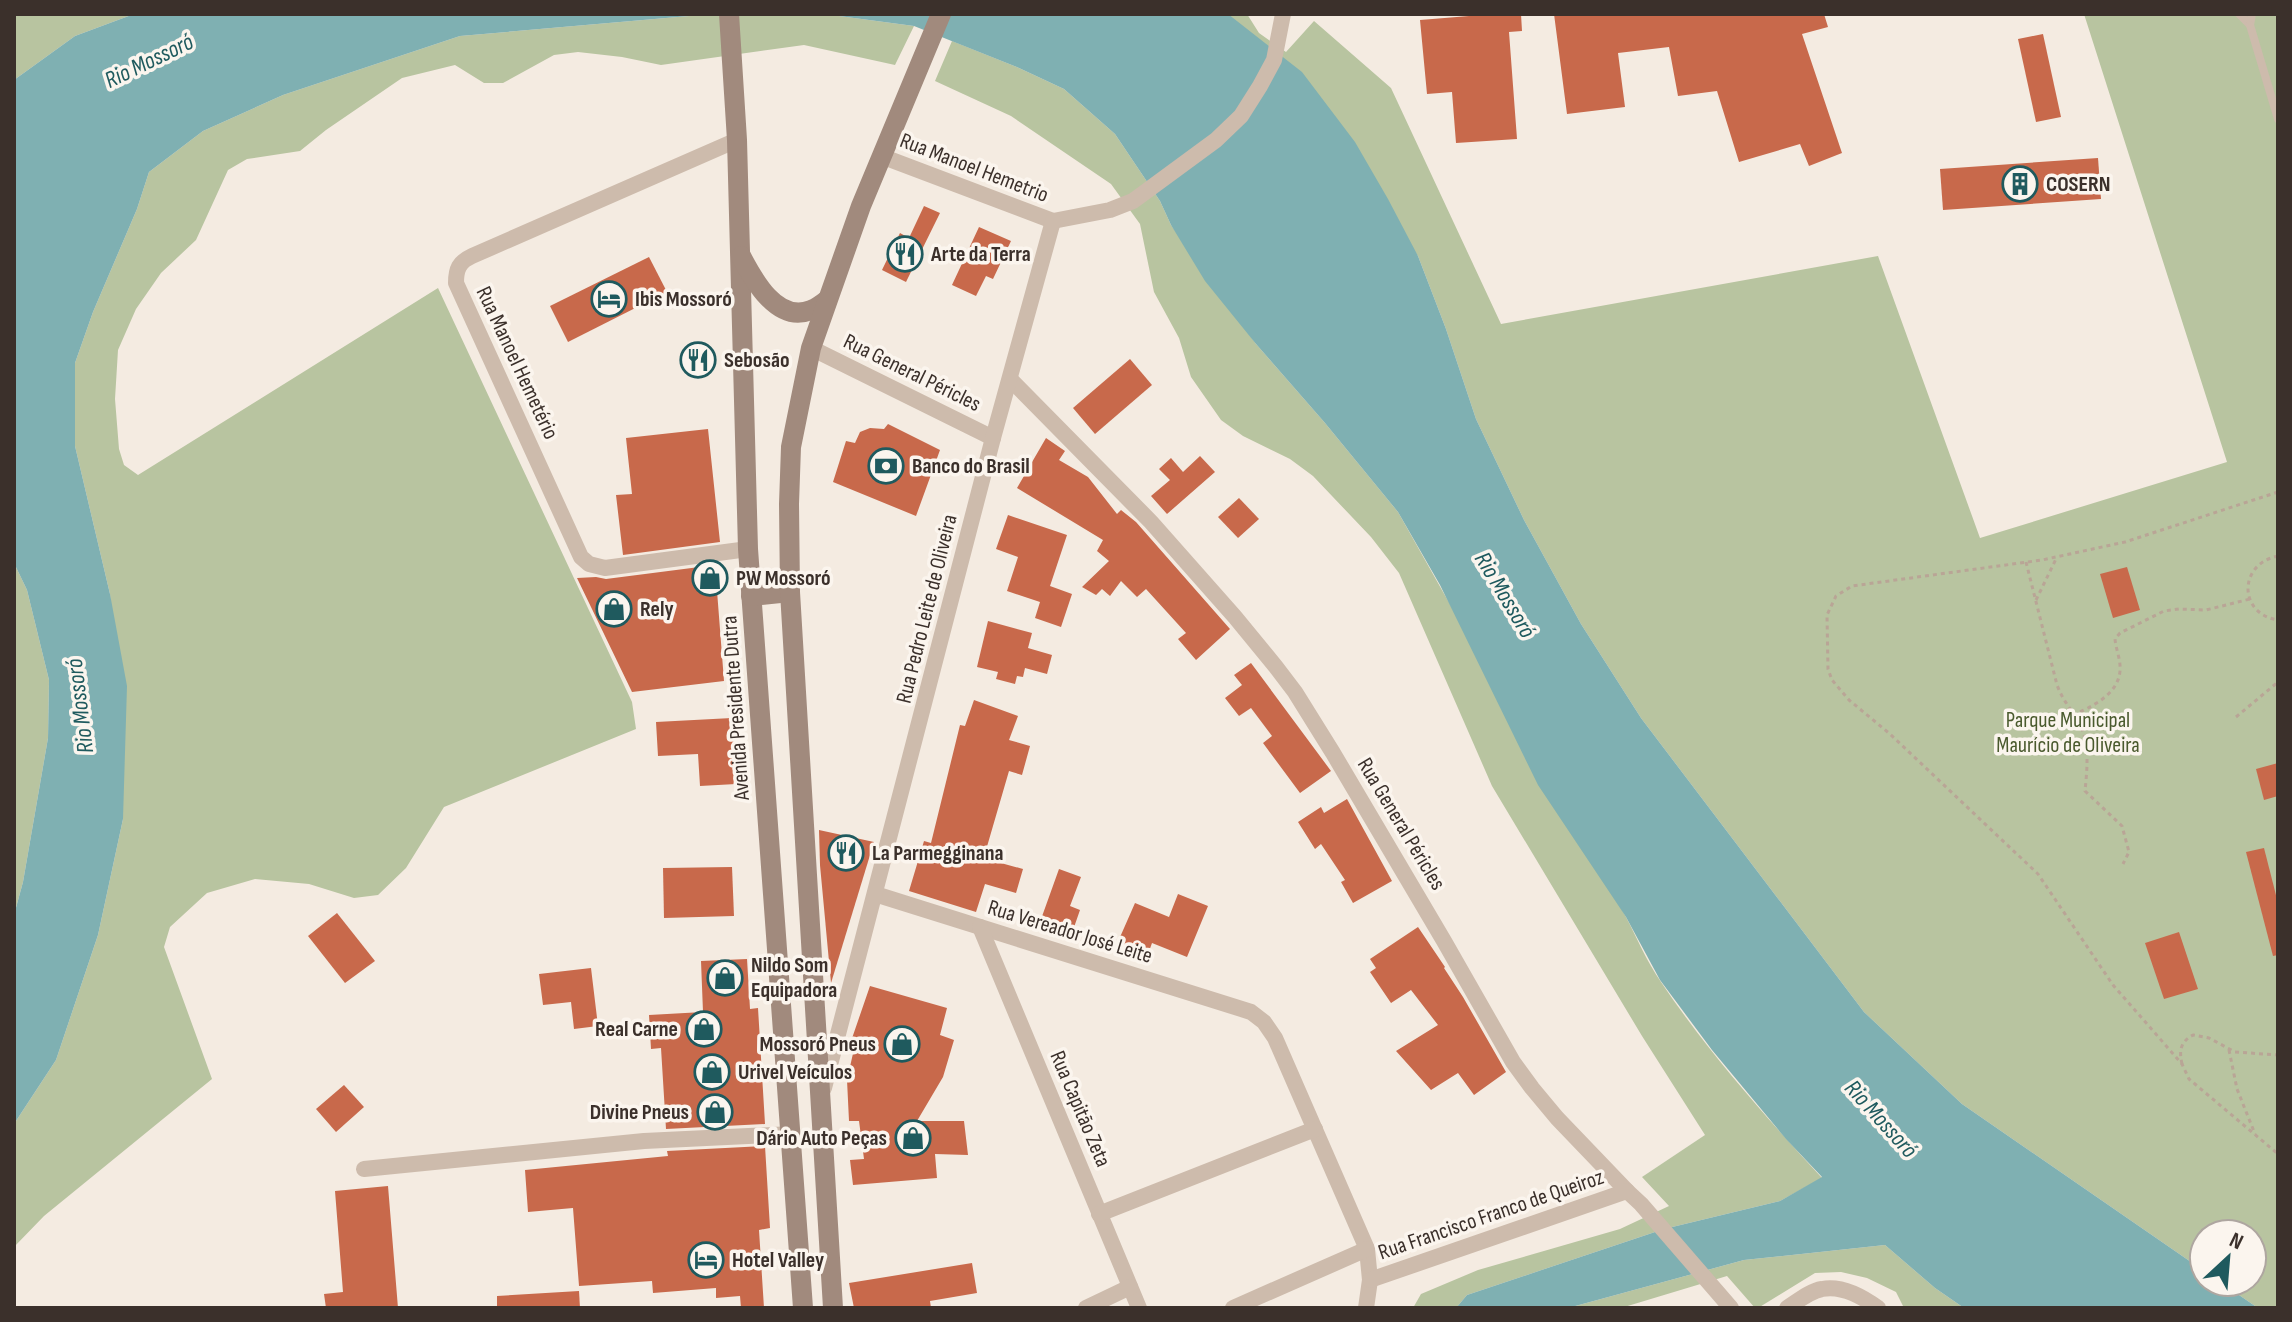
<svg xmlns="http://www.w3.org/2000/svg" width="2292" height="1322" font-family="'Sofia Sans Condensed',sans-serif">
<rect width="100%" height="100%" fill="#f4ebe1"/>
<g fill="#b8c4a0">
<polygon points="14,14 134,14 75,36 14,80"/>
<polygon points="712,14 824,14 914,26 895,65 804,45 661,65 622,57 578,52 554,55 503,83 484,83 455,65 402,78 326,130 300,151 247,159 228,170 196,240 161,273 136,309 118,350 115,399 119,449 124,465 138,475 438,288 632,702 636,729 444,807 406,868 378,895 354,898 309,884 255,879 207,893 170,927 164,947 212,1079 44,1216 14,1247 14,1124 56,1060 98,935 123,819 110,594 75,446 75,363 93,312 137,209 149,172 203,131 283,95 460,36"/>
<polygon points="1228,14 1247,14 1259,33 1286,52 1314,21 1391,88 1501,324 1878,256 1980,538 2227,462 2084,14 2278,14 2278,1308 2258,1308 2220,1282 2252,1282 2252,1234 2204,1234 2204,1271 1962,1104 1864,1012 1641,718 1581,624 1524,520 1476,419 1446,329 1418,256"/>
<path d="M952 41 1019 68 1064 89 1115 134 1160 201 1171 225 1256 344 1325 423 1398 512 1626 917C1637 938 1647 962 1661 982 1708 1052 1765 1116 1822 1178L1780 1201 1664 1229 1467 1295 1456 1308H1413L1421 1294 1478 1270 1620 1229 1669 1206 1642 1177 1705 1135 1642 1036 1492 786 1399 573 1371 537 1313 476 1290 459 1243 436 1221 420 1191 377 1179 338 1154 292 1140 224 1111 184 1011 116 935 81Z"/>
<polygon points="14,563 27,590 49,680 48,738 23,882 14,915"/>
<polygon points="1885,1245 1935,1288 1964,1308 1904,1308 1896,1292 1867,1278 1841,1272 1815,1273 1758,1308 1755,1308 1727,1276 1621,1308 1568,1308 1744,1260"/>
</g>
<g fill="#7fb0b2">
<polygon points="134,14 712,14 460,36 283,95 203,131 149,172 137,209 93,312 75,363 75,446 110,594 127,686 123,819 98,935 56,1060 14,1124 14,915 23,882 48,738 49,680 27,590 14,563 14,80 75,36"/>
<polygon points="824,14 1228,14 1302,72 1355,142 1388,199 1418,256 1446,329 1476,419 1524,520 1581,624 1641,718 1864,1012 1962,1104 2204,1271 2204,1282 2220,1282 2258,1308 1964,1308 1935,1288 1885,1245 1744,1260 1568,1308 1456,1308 1467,1295 1664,1229 1780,1201 1822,1177 1786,1139 1712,1050 1660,980 1626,917 1538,785 1440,585 1398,512 1325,423 1256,344 1205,281 1171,225 1160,201 1115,134 1064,89 1019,68 914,26"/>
</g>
<g fill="#c8694b">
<polygon points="1469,14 1521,14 1522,31 1509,32 1517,139 1456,143 1452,92 1427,94 1420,20 1469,16"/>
<polygon points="1554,14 1824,14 1828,27 1802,34 1842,153 1809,166 1800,144 1739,162 1717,91 1678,96 1669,47 1618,53 1625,107 1567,114"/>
<polygon points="2043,34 2061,117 2036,122 2018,39"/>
<polygon points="2098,158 2101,199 1943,210 1940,169"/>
<polygon points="924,206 940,213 906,282 882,270 900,233 909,238"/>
<polygon points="979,227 1011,241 993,279 986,276 976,296 952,285"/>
<polygon points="649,257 667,292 568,342 550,306"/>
<polygon points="1130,359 1152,385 1095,434 1073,408"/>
<polygon points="888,424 940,450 916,516 833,482 846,441 855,443 860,432 870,428 884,429"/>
<polygon points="708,429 720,542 623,555 616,495 632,494 626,438"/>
<polygon points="1046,438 1065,451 1059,460 1088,477 1117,514 1121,510 1136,522 1230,629 1196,660 1178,639 1186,633 1146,589 1137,597 1121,581 1110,596 1102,589 1096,595 1082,587 1109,561 1097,551 1103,540 1017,488"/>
<polygon points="1200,456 1215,472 1167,514 1151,496 1170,480 1159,469 1171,458 1183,472"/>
<polygon points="1239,498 1259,519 1238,538 1218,517"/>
<polygon points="1008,515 1067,535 1050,586 1072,594 1061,627 1035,618 1040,602 1007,591 1018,557 996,549"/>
<polygon points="715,565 724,681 632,692 577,578 596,577 606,579"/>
<polygon points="2127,567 2140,610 2113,618 2100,574"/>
<polygon points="988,621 1032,633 1028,648 1052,655 1047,674 1025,668 1023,677 1017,676 1015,684 996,679 998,672 977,667"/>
<polygon points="1251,663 1331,771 1300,793 1263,743 1272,736 1251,708 1239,716 1225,698 1242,685 1234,675"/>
<polygon points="974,700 1018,716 1009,740 1030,746 1022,775 1009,771 986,850 992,852 990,860 1023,869 1016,893 985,884 976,912 909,891 924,841 931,843 960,725 965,726"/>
<polygon points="732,718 736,784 700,786 698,754 658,756 656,722"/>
<polygon points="2278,763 2278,796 2264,800 2256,769"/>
<polygon points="1347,799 1392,881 1353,903 1341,882 1345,880 1321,844 1315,849 1298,822 1321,807 1324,813"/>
<polygon points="819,830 874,842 831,983 820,865"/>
<polygon points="2264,848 2278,903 2278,955 2273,956 2246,852"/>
<polygon points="732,867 734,916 664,918 663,868"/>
<polygon points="1059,869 1081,877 1070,906 1080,910 1072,933 1040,922"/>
<polygon points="1178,894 1208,906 1187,957 1152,943 1147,957 1117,944 1135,903 1169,917"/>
<polygon points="337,913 375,961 345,983 308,936"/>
<polygon points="1418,927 1445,967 1444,968 1463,997 1506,1072 1474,1095 1458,1073 1431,1090 1396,1051 1438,1025 1411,990 1391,1003 1370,972 1376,968 1370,959"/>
<polygon points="2179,932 2198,989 2164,999 2145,943"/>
<polygon points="747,959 750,1009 758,1008 765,1124 666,1129 661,1048 651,1049 649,1015 703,1012 701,961"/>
<polygon points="591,968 598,1026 574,1029 571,1002 543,1005 539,974"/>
<polygon points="870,986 947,1008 940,1035 954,1040 943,1077 917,1121 964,1121 968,1155 935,1154 937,1178 853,1185 850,1160 864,1159 859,1121 849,1121 847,1080 854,1049 849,1047"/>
<polygon points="344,1085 364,1107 336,1132 316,1109"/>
<polygon points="765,1146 770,1228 759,1230 764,1308 741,1308 740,1296 716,1298 716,1288 653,1293 652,1281 579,1286 573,1208 528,1212 525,1170 668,1156 667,1151"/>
<polygon points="388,1186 398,1308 326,1308 324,1294 343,1292 335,1191"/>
<polygon points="972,1263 977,1293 930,1301 931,1308 854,1308 849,1283"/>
<polygon points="579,1291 580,1308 497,1308 497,1296"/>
</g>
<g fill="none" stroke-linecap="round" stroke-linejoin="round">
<g stroke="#b9a596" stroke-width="3" stroke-dasharray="4 4" stroke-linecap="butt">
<polyline points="2278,492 2125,542 2042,560 1852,586 1836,596 1827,615 1828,669 1832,680 1849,700 1890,734 2038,874 2113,985 2182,1064 2189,1079 2278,1154"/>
<path d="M2278 556C2238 564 2238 614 2278 620"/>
<path d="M2026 562 2057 685C2063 701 2072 710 2080 725 2090 744 2087 770 2085 791L2122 826 2129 852 2123 864"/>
<polyline points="2036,600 2057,557"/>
<path d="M2073 715C2091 707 2118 695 2120 671 2121 660 2116 650 2115 639L2120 633 2164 611 2179 609 2206 610 2250 599"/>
<polyline points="2236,717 2278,682"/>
<polyline points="2229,1050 2237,1089 2255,1134"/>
<path d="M2182 1064C2179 1051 2180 1042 2193 1035L2209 1038 2235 1052 2278 1055"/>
</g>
<g stroke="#cdbbac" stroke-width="8">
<polyline points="2239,14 2250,25 2252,14"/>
<polyline points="2250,25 2278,119"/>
</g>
<g stroke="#cdbbac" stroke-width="16">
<path d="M737 140 472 256C459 262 456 269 456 283L581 557 589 564 605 568 748 549"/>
<polyline points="881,156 1053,221"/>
<polyline points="1053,221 1110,210 1133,201 1216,140 1241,116 1260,86 1274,60 1283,14"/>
<polyline points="811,348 993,438"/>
<polyline points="1010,379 1151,522 1235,617 1276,667 1295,692 1333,753 1444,941 1513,1062 1532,1088 1557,1118 1627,1191 1641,1204 1731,1308"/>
<polyline points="875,894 1251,1012 1264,1022 1275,1038 1367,1249 1370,1280 1366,1308"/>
<polyline points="980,927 1139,1308"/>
<polyline points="824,1088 993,438 1053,221"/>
<polyline points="364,1169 644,1141 792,1134"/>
<polyline points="1099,1214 1315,1129"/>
<polyline points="1370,1280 1627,1191"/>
<polyline points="1086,1308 1130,1287"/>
<polyline points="1233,1308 1367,1249"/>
<path d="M1787 1308C1798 1301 1810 1291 1822 1289 1842 1285 1863 1297 1878 1308"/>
</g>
<g stroke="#a18a7d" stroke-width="20">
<polyline points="729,14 737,140 748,549 803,1308"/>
<path d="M741 256C753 279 777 324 811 310 816 308 822 304 827 300"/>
<polyline points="751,596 790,592"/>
<polyline points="833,1308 790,592 789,504 791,447 811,348 861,206 941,14"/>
</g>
</g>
<defs>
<symbol id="building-ring" viewBox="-11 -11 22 22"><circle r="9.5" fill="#fbf5ee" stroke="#1f5a5e" stroke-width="1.5"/><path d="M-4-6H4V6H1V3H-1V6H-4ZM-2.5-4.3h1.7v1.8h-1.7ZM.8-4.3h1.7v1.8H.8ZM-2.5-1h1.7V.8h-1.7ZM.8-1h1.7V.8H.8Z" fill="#1f5a5e"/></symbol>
<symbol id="restaurant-ring" viewBox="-11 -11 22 22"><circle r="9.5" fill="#fbf5ee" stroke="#1f5a5e" stroke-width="1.5"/><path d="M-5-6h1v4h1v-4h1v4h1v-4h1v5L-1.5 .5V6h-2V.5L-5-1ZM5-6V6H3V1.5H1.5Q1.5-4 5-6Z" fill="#1f5a5e"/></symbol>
<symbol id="hotel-ring" viewBox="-11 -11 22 22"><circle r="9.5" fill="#fbf5ee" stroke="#1f5a5e" stroke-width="1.5"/><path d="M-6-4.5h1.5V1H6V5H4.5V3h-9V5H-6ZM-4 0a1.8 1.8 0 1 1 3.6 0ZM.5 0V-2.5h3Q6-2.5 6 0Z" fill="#1f5a5e"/></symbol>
<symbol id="bank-ring" viewBox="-11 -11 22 22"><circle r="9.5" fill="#fbf5ee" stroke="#1f5a5e" stroke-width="1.5"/><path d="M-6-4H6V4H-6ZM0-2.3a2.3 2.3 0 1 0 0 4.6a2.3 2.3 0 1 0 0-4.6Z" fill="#1f5a5e"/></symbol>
<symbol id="shop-ring" viewBox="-11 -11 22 22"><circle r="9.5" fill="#fbf5ee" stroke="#1f5a5e" stroke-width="1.5"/><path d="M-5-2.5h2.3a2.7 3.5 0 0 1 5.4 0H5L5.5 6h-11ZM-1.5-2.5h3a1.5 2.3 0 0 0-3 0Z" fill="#1f5a5e"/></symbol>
</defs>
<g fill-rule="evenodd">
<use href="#building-ring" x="2000" y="164" width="40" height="40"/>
<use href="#restaurant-ring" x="885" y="234" width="40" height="40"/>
<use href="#hotel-ring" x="589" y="279" width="40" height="40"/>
<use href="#restaurant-ring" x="678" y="340" width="40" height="40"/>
<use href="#bank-ring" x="866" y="446" width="40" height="40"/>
<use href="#shop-ring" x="690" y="558" width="40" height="40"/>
<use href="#shop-ring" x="594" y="589" width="40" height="40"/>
<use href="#restaurant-ring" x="826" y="833" width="40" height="40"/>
<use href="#shop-ring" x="705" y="958" width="40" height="40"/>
<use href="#shop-ring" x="684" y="1009" width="40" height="40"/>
<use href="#shop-ring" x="882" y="1024" width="40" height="40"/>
<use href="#shop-ring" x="692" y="1052" width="40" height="40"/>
<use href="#shop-ring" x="695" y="1092" width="40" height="40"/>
<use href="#shop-ring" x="893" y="1118" width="40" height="40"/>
<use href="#hotel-ring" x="686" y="1240" width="40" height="40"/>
</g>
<g text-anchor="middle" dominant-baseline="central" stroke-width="7" stroke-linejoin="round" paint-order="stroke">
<g font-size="22" fill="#3b302b" stroke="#fbf5ee">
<text transform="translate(974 168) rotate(21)">Rua Manoel Hemetrio</text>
<text transform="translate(517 363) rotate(65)">Rua Manoel Hemetério</text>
<text transform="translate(912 373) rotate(26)">Rua General Péricles</text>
<text transform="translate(927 609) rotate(-76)">Rua Pedro Leite de Oliveira</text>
<text transform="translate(736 708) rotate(-94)">Avenida Presidente Dutra</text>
<text transform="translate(1401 824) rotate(59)">Rua General Péricles</text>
<text transform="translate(1070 932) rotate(17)">Rua Vereador José Leite</text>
<text transform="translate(1080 1109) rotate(67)">Rua Capitão Zeta</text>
<text transform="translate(1491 1215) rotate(-19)">Rua Francisco Franco de Queiroz</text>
</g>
<g font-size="22" font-weight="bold" fill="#3b302b" stroke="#fbf5ee" text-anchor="start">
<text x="2046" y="184">COSERN</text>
<text x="931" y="254">Arte da Terra</text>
<text x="635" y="299">Ibis Mossoró</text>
<text x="724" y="360">Sebosão</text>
<text x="912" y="466">Banco do Brasil</text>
<text x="736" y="578">PW Mossoró</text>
<text x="640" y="609">Rely</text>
<text x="872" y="853">La Parmegginana</text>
<text x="751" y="965">Nildo Som<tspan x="751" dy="25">Equipadora</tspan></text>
<text x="678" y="1029" text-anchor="end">Real Carne</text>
<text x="876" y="1044" text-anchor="end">Mossoró Pneus</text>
<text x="738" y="1072">Urivel Veículos</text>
<text x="689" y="1112" text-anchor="end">Divine Pneus</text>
<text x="887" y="1138" text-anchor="end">Dário Auto Peças</text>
<text x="732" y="1260">Hotel Valley</text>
</g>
<g font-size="22" fill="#4a5a2e" stroke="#fbf5ee">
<text x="2068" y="720">Parque Municipal<tspan x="2068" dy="25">Maurício de Oliveira</tspan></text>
</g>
<g font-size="24" font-style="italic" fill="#1f5a5e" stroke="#fbf5ee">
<text transform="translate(149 61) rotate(-26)">Rio Mossoró</text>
<text transform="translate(1505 595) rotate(59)">Rio Mossoró</text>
<text transform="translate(80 706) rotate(-97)">Rio Mossoró</text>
<text transform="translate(1881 1119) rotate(48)">Rio Mossoró</text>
</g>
</g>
<rect width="2292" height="1322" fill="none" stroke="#3b302b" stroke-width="32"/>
<g transform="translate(2228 1258) rotate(26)"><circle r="38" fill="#fbf5ee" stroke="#aea6a0" stroke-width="2"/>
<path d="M0-6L14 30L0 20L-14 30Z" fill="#1f5a5e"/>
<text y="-12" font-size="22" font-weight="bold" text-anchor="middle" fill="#3b302b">N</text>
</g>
</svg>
